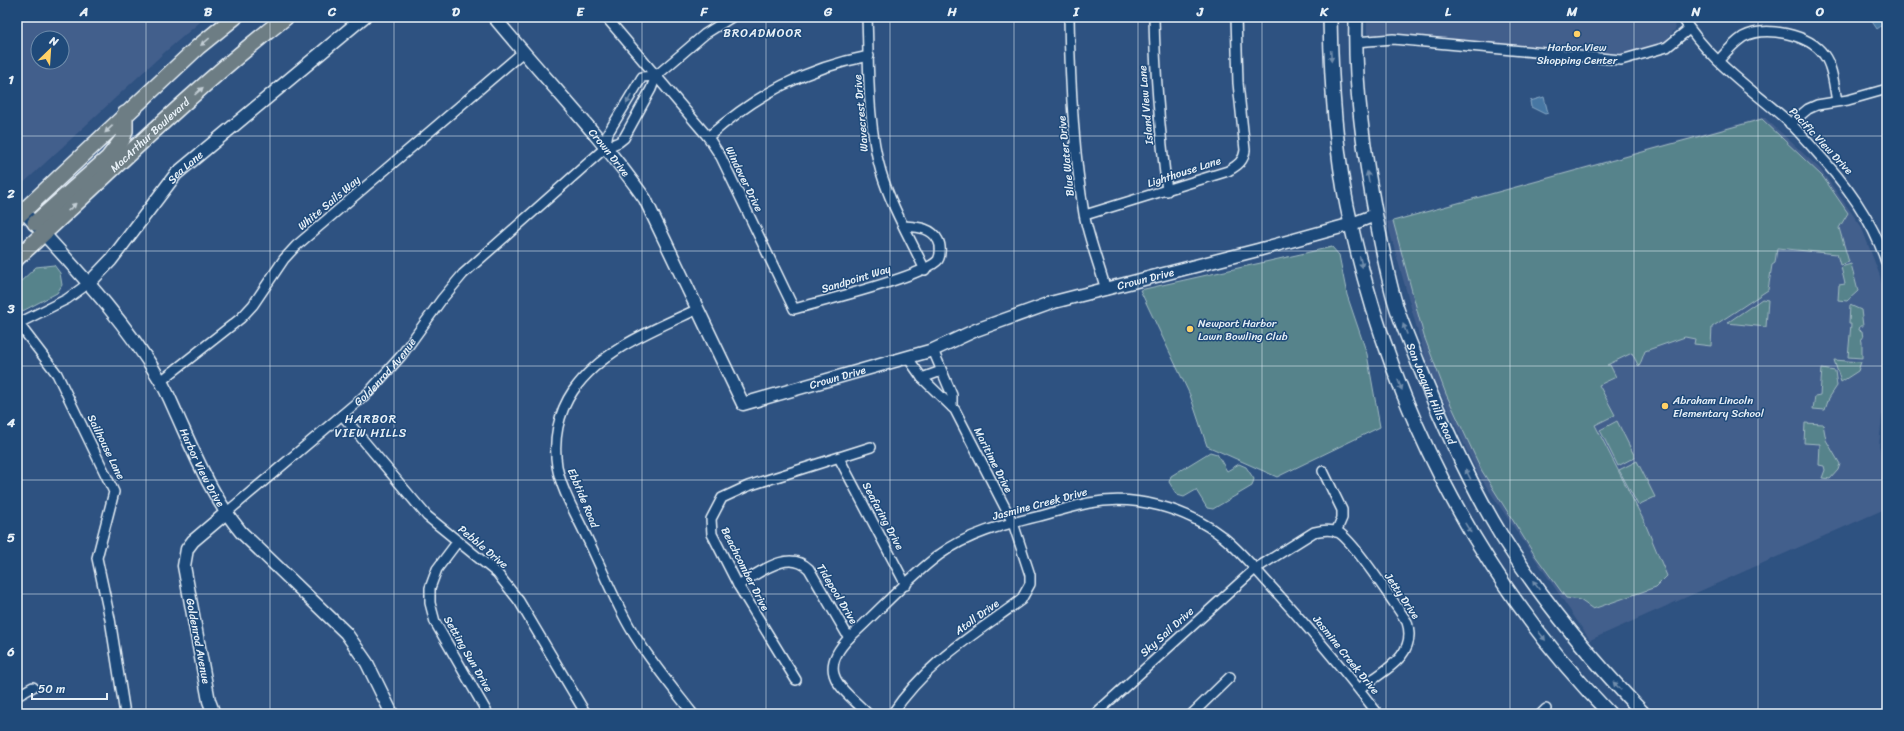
<svg xmlns="http://www.w3.org/2000/svg" width="1904" height="731" font-family="Sriracha,sans-serif">
<rect width="100%" height="100%" fill="#2e5281"/>
<filter id="ink" filterUnits="userSpaceOnUse"><feTurbulence type="fractalNoise" baseFrequency=".025" numOctaves="2"/><feDisplacementMap in="SourceGraphic" scale="8" xChannelSelector="R" yChannelSelector="G"/><feConvolveMatrix kernelMatrix="1 2 1 2 8 2 1 2 1" color-interpolation-filters="sRGB"/></filter>
<g filter="url(#ink)">
<g fill="#435f8c" fill-rule="evenodd">
<path d="M17 17H206L166 51 17 189ZM38 38H62V62H38Z"/>
<polygon points="1367,17 1670,17 1676,28 1665,42 1621,54 1367,34"/>
<polygon points="1764,117 1820,169 1861,226 1880,276 1887,313 1887,368 1879,445 1887,478 1887,508 1590,640 1478,474 1427,364 1387,222"/>
</g>
<g fill="#57838b" stroke="#a0bac2">
<polygon points="1762,119 1823,177 1848,213 1839,228 1849,262 1840,265 1837,254 1777,248 1775,263 1772,265 1768,290 1712,327 1711,346 1694,344 1695,339 1685,337 1645,351 1639,367 1632,353 1607,365 1610,365 1616,377 1599,385 1615,415 1595,425 1644,521 1667,576 1656,587 1593,609 1580,600 1566,598 1534,554 1482,471 1446,394 1424,336 1393,221"/>
<polygon points="1332,247 1339,255 1347,295 1367,354 1380,427 1277,477 1207,446 1190,395 1140,290"/>
<polygon points="1851,264 1858,291 1847,301 1838,300 1839,285 1845,284 1841,267"/>
<polygon points="54,265 60,273 62,285 57,293 17,314 17,285 36,267"/>
<polygon points="1762,299 1768,300 1766,327 1727,323"/>
<polygon points="1850,305 1861,310 1863,326 1860,326 1859,330 1862,331 1863,338 1861,338 1862,342 1862,358 1848,357 1851,324 1849,324"/>
<polygon points="1834,360 1861,362 1858,371 1841,382"/>
<polygon points="1822,369 1835,371 1837,386 1829,398 1825,410 1813,409 1815,396 1820,395"/>
<polygon points="1617,421 1635,457 1618,466 1600,430"/>
<polygon points="1805,423 1823,424 1826,440 1840,464 1838,470 1830,479 1822,478 1825,470 1824,466 1819,465 1820,444 1804,443"/>
<polygon points="1210,452 1217,454 1227,471 1239,464 1246,467 1254,479 1252,486 1213,509 1207,508 1196,490 1184,497 1177,495 1169,482 1171,476"/>
<polygon points="1637,461 1655,497 1638,505 1619,470"/>
</g>
<g fill="#4777a3" stroke="#87a8c5">
<polygon points="1869,17 1879,17 1884,24 1877,29"/>
<polygon points="1544,97 1548,113 1545,114 1531,107 1530,101"/>
</g>
<g fill="none" stroke-linecap="round" stroke-linejoin="round">
<defs>
<g id="minor">
<path d="M606 17 708 137 721 157 794 309C819 302 925 276 938 260 941 255 941 245 938 240 931 227 917 227 904 226"/>
<path d="M867 17C869 66 867 125 881 172 891 206 910 238 925 270"/>
<path d="M1069 17C1070 83 1073 149 1084 214 1089 239 1099 265 1106 290"/>
<path d="M1154 17C1155 75 1160 133 1167 191"/>
<path d="M1682 17C1708 60 1753 90 1790 123 1798 131 1805 139 1813 148 1844 182 1873 219 1887 265"/>
<polyline points="1355,42 1393,39 1621,60 1667,47 1689,29"/>
<path d="M1719 60C1726 52 1734 43 1743 37 1765 25 1809 34 1824 55 1833 67 1834 87 1837 101"/>
<polyline points="1790,124 1808,109 1817,105 1848,100 1887,89"/>
<path d="M708 137C756 95 805 68 869 56"/>
<polyline points="605,148 608,133 642,77 656,76"/>
<path d="M1085 215 1228 171C1238 165 1244 161 1245 150L1238 83 1236 17"/>
<polyline points="18,323 57,374 114,492 97,558 110,619 125,714"/>
<polyline points="17,324 67,299 89,283"/>
<polyline points="933,350 952,395 952,407"/>
<polyline points="922,378 941,371"/>
<polyline points="161,381 241,318 253,305 284,259 296,246 523,52"/>
<polyline points="342,415 427,516 497,573 519,601 586,714"/>
<polyline points="839,458 906,585"/>
<polyline points="1323,471 1342,510 1342,518 1336,532"/>
<path id="s1" d="M226 513 369 392 401 356 442 299 463 274 605 148 619 142 624 138 651 89 656 76 705 34 732 17"/>
<polyline points="458,541 437,569 430,588 430,603 435,622 488,714"/>
<path d="M738 585C758 574 788 548 809 569L849 638"/>
<polyline points="796,680 738,585 712,534 711,519 722,498 748,486 871,447"/>
<polyline points="17,696 33,687"/>
<path d="M693 714C672 687 650 661 632 631 615 603 601 566 586 536 576 514 561 490 557 466 553 440 558 413 573 391 602 349 655 329 698 309"/>
<path d="M868 714C842 688 815 673 849 638 879 611 907 579 939 555 970 532 1007 524 1044 515 1059 511 1073 506 1089 503 1135 494 1186 508 1223 537 1243 553 1260 575 1278 594 1313 633 1346 672 1378 714"/>
<path d="M892 714C927 662 972 636 1021 600L1030 584V575L1013 523 955 410 922 378 908 358"/>
<path d="M1095 714 1255 569 1314 532C1322 530 1330 529 1338 532 1354 541 1394 603 1407 622 1418 656 1383 671 1359 689"/>
<polyline points="1192,714 1230,677"/>
<polyline points="1541,714 1546,709"/>
</g>
<g id="tertiary">
<path id="s2" d="M494 17C544 78 600 135 645 199L743 404 933 350 976 330 1054 302 1258 250 1352 224 1375 215"/>
<path id="s3" d="M23 211C72 265 123 317 160 380 167 391 172 404 177 415 195 455 212 497 241 532L346 633 367 663 392 714"/>
<path id="s4" d="M89 283 111 260 176 174 364 17"/>
<polyline points="214,714 209,701 184,566 187,549 193,541 226,513"/>
</g>
<g id="secondary">
<path d="M1330 17C1331 78 1335 146 1347 206 1386 396 1474 575 1610 714"/>
<path id="s5" d="M1356 17C1354 86 1364 154 1377 222 1383 251 1388 281 1397 309 1403 327 1411 345 1418 363 1442 422 1468 481 1501 535 1542 600 1591 659 1644 714"/>
</g>
<g id="primary">
<polyline points="17,217 198,47 235,17"/>
<polyline points="35,223 108,158 122,140 125,131 125,114"/>
<path id="s6" d="M17 258C106 177 191 91 286 17"/>
</g>
</defs>
<use href="#minor" stroke="#e8f1f8" stroke-width="12"/>
<use href="#tertiary" stroke="#e8f1f8" stroke-width="15"/>
<use href="#secondary" stroke="#e8f1f8" stroke-width="16"/>
<use href="#primary" stroke="#e8f1f8" stroke-width="18"/>
<use href="#minor" stroke="#1f4a7a" stroke-width="9"/>
<use href="#tertiary" stroke="#1f4a7a" stroke-width="12"/>
<use href="#secondary" stroke="#1f4a7a" stroke-width="13"/>
<use href="#primary" stroke="#6d7d84" stroke-width="15"/>
</g>
<defs><path id="oneway-solid" d="M-6-.8H1V-3.2L6.5 0L1 3.2V.8H-6Z"/></defs>
<g fill="#c3ced5">
<use href="#oneway-solid" transform="translate(205 42) rotate(141)"/>
<use href="#oneway-solid" transform="translate(199 91) rotate(-42)"/>
<use href="#oneway-solid" transform="translate(109 129) rotate(137)"/>
<use href="#oneway-solid" transform="translate(72 207) rotate(-43)"/>
</g>
<g fill="#6f8dac">
<use href="#oneway-solid" transform="translate(1331 56) rotate(87)"/>
<use href="#oneway-solid" transform="translate(629 99) rotate(117)"/>
<use href="#oneway-solid" transform="translate(1368 177) rotate(-101)"/>
<use href="#oneway-solid" transform="translate(1361 262) rotate(77)"/>
<use href="#oneway-solid" transform="translate(1405 329) rotate(-111)"/>
<use href="#oneway-solid" transform="translate(1400 385) rotate(68)"/>
<use href="#oneway-solid" transform="translate(1468 474) rotate(-117)"/>
<use href="#oneway-solid" transform="translate(1468 528) rotate(58)"/>
<use href="#oneway-solid" transform="translate(1536 585) rotate(-125)"/>
<use href="#oneway-solid" transform="translate(1542 636) rotate(52)"/>
<use href="#oneway-solid" transform="translate(1617 686) rotate(-134)"/>
</g>
</g>
<path fill="none" stroke="#e8f1f8" stroke-width="1" stroke-opacity="0.55" d="M146 17V714M270 17V714M394 17V714M518 17V714M642 17V714M766 17V714M890 17V714M1014 17V714M1138 17V714M1262 17V714M1386 17V714M1510 17V714M1634 17V714M1758 17V714M17 136H1887M17 251H1887M17 366H1887M17 480H1887M17 594H1887"/>
<g fill="#ffd166" stroke="#1f4a7a" stroke-width="1.5">
<circle cx="1577" cy="34" r="4"/>
<circle cx="1190" cy="329" r="4"/>
<circle cx="1665" cy="406" r="4"/>
</g>
<g text-anchor="middle" dominant-baseline="central" stroke-width="3" stroke-linejoin="round" paint-order="stroke">
<g font-size="11" fill="#e8f1f8" stroke="#1f4a7a" text-anchor="start">
<text x="1577" y="47" text-anchor="middle">Harbor View<tspan x="1577" dy="13">Shopping Center</tspan></text>
<text x="1198" y="323">Newport Harbor<tspan x="1198" dy="13">Lawn Bowling Club</tspan></text>
<text x="1673" y="400">Abraham Lincoln<tspan x="1673" dy="13">Elementary School</tspan></text>
</g>
<g font-size="11" fill="#e8f1f8" stroke="#1f4a7a">
<text transform="translate(1146 105) rotate(-95)">Island View Lane</text>
<text transform="translate(861 113) rotate(-95)">Wavecrest Drive</text>
<text stroke="none"><textPath href="#s6" startOffset="181">MacArthur Boulevard</textPath></text>
<text transform="translate(1821 141) rotate(47)">Pacific View Drive</text>
<text stroke="none"><textPath href="#s2" startOffset="178">Crown Drive</textPath></text>
<text transform="translate(1066 156) rotate(-96)">Blue Water Drive</text>
<text stroke="none"><textPath href="#s4" startOffset="151">Sea Lane</textPath></text>
<text transform="translate(1184 172) rotate(-18)">Lighthouse Lane</text>
<text transform="translate(744 179) rotate(64)">Windover Drive</text>
<text transform="translate(329 203) rotate(-40)">White Sails Way</text>
<text transform="translate(856 279) rotate(-17)">Sandpoint Way</text>
<text stroke="none"><textPath href="#s2" startOffset="886">Crown Drive</textPath></text>
<text stroke="none"><textPath href="#s1" startOffset="213">Goldenrod Avenue</textPath></text>
<text stroke="none"><textPath href="#s2" startOffset="562">Crown Drive</textPath></text>
<text stroke="none"><textPath href="#s5" startOffset="387">San Joaquin Hills Road</textPath></text>
<text transform="translate(106 447) rotate(64)">Sailhouse Lane</text>
<text transform="translate(993 460) rotate(63)">Maritime Drive</text>
<text stroke="none"><textPath href="#s3" startOffset="315">Harbor View Drive</textPath></text>
<text transform="translate(583 498) rotate(67)">Ebbtide Road</text>
<text transform="translate(1040 504) rotate(-15)">Jasmine Creek Drive</text>
<text transform="translate(883 516) rotate(62)">Seafaring Drive</text>
<text transform="translate(483 547) rotate(40)">Pebble Drive</text>
<text transform="translate(745 569) rotate(63)">Beachcomber Drive</text>
<text transform="translate(837 594) rotate(59)">Tidepool Drive</text>
<text transform="translate(1402 596) rotate(56)">Jetty Drive</text>
<text transform="translate(977 617) rotate(-36)">Atoll Drive</text>
<text transform="translate(1167 632) rotate(-42)">Sky Sail Drive</text>
<text transform="translate(198 641) rotate(79)">Goldenrod Avenue</text>
<text transform="translate(468 654) rotate(60)">Setting Sun Drive</text>
<text transform="translate(1346 655) rotate(51)">Jasmine Creek Drive</text>
</g>
<g font-size="12" letter-spacing="1" fill="#e8f1f8" stroke="#1f4a7a">
<text x="763" y="33">BROADMOOR</text>
<text x="371" y="419">HARBOR<tspan x="371" dy="14">VIEW HILLS</tspan></text>
</g>
</g>
<rect width="1904" height="731" fill="none" stroke="#1f4a7a" stroke-width="44"/>
<g transform="translate(50 50) rotate(25)"><circle r="19" fill="#1f4a7a" stroke="#6f8dac"/>
<path d="M0-3L7 15L0 10L-7 15Z" fill="#ffd166"/>
<text y="-6" font-size="11" font-weight="bold" text-anchor="middle" fill="#e8f1f8">N</text>
</g>
<path d="M32 693v6h75v-6" fill="none" stroke="#e8f1f8" stroke-width="2"/>
<text x="38" y="693" font-size="12" fill="#e8f1f8" stroke="#1f4a7a" stroke-width="3" paint-order="stroke">50 m</text>
<rect x="22" y="22" width="1860" height="687" fill="none" stroke="#e8f1f8" stroke-width="1.5"/>
<g font-size="13" text-anchor="middle" font-weight="bold" fill="#e8f1f8">
<text x="84" y="16">A</text>
<text x="208" y="16">B</text>
<text x="332" y="16">C</text>
<text x="456" y="16">D</text>
<text x="580" y="16">E</text>
<text x="704" y="16">F</text>
<text x="828" y="16">G</text>
<text x="952" y="16">H</text>
<text x="1076" y="16">I</text>
<text x="1200" y="16">J</text>
<text x="1324" y="16">K</text>
<text x="1448" y="16">L</text>
<text x="1572" y="16">M</text>
<text x="1696" y="16">N</text>
<text x="1820" y="16">O</text>
<text x="11" y="84">1</text>
<text x="11" y="198">2</text>
<text x="11" y="313">3</text>
<text x="11" y="427">4</text>
<text x="11" y="542">5</text>
<text x="11" y="656">6</text>
</g>
</svg>
